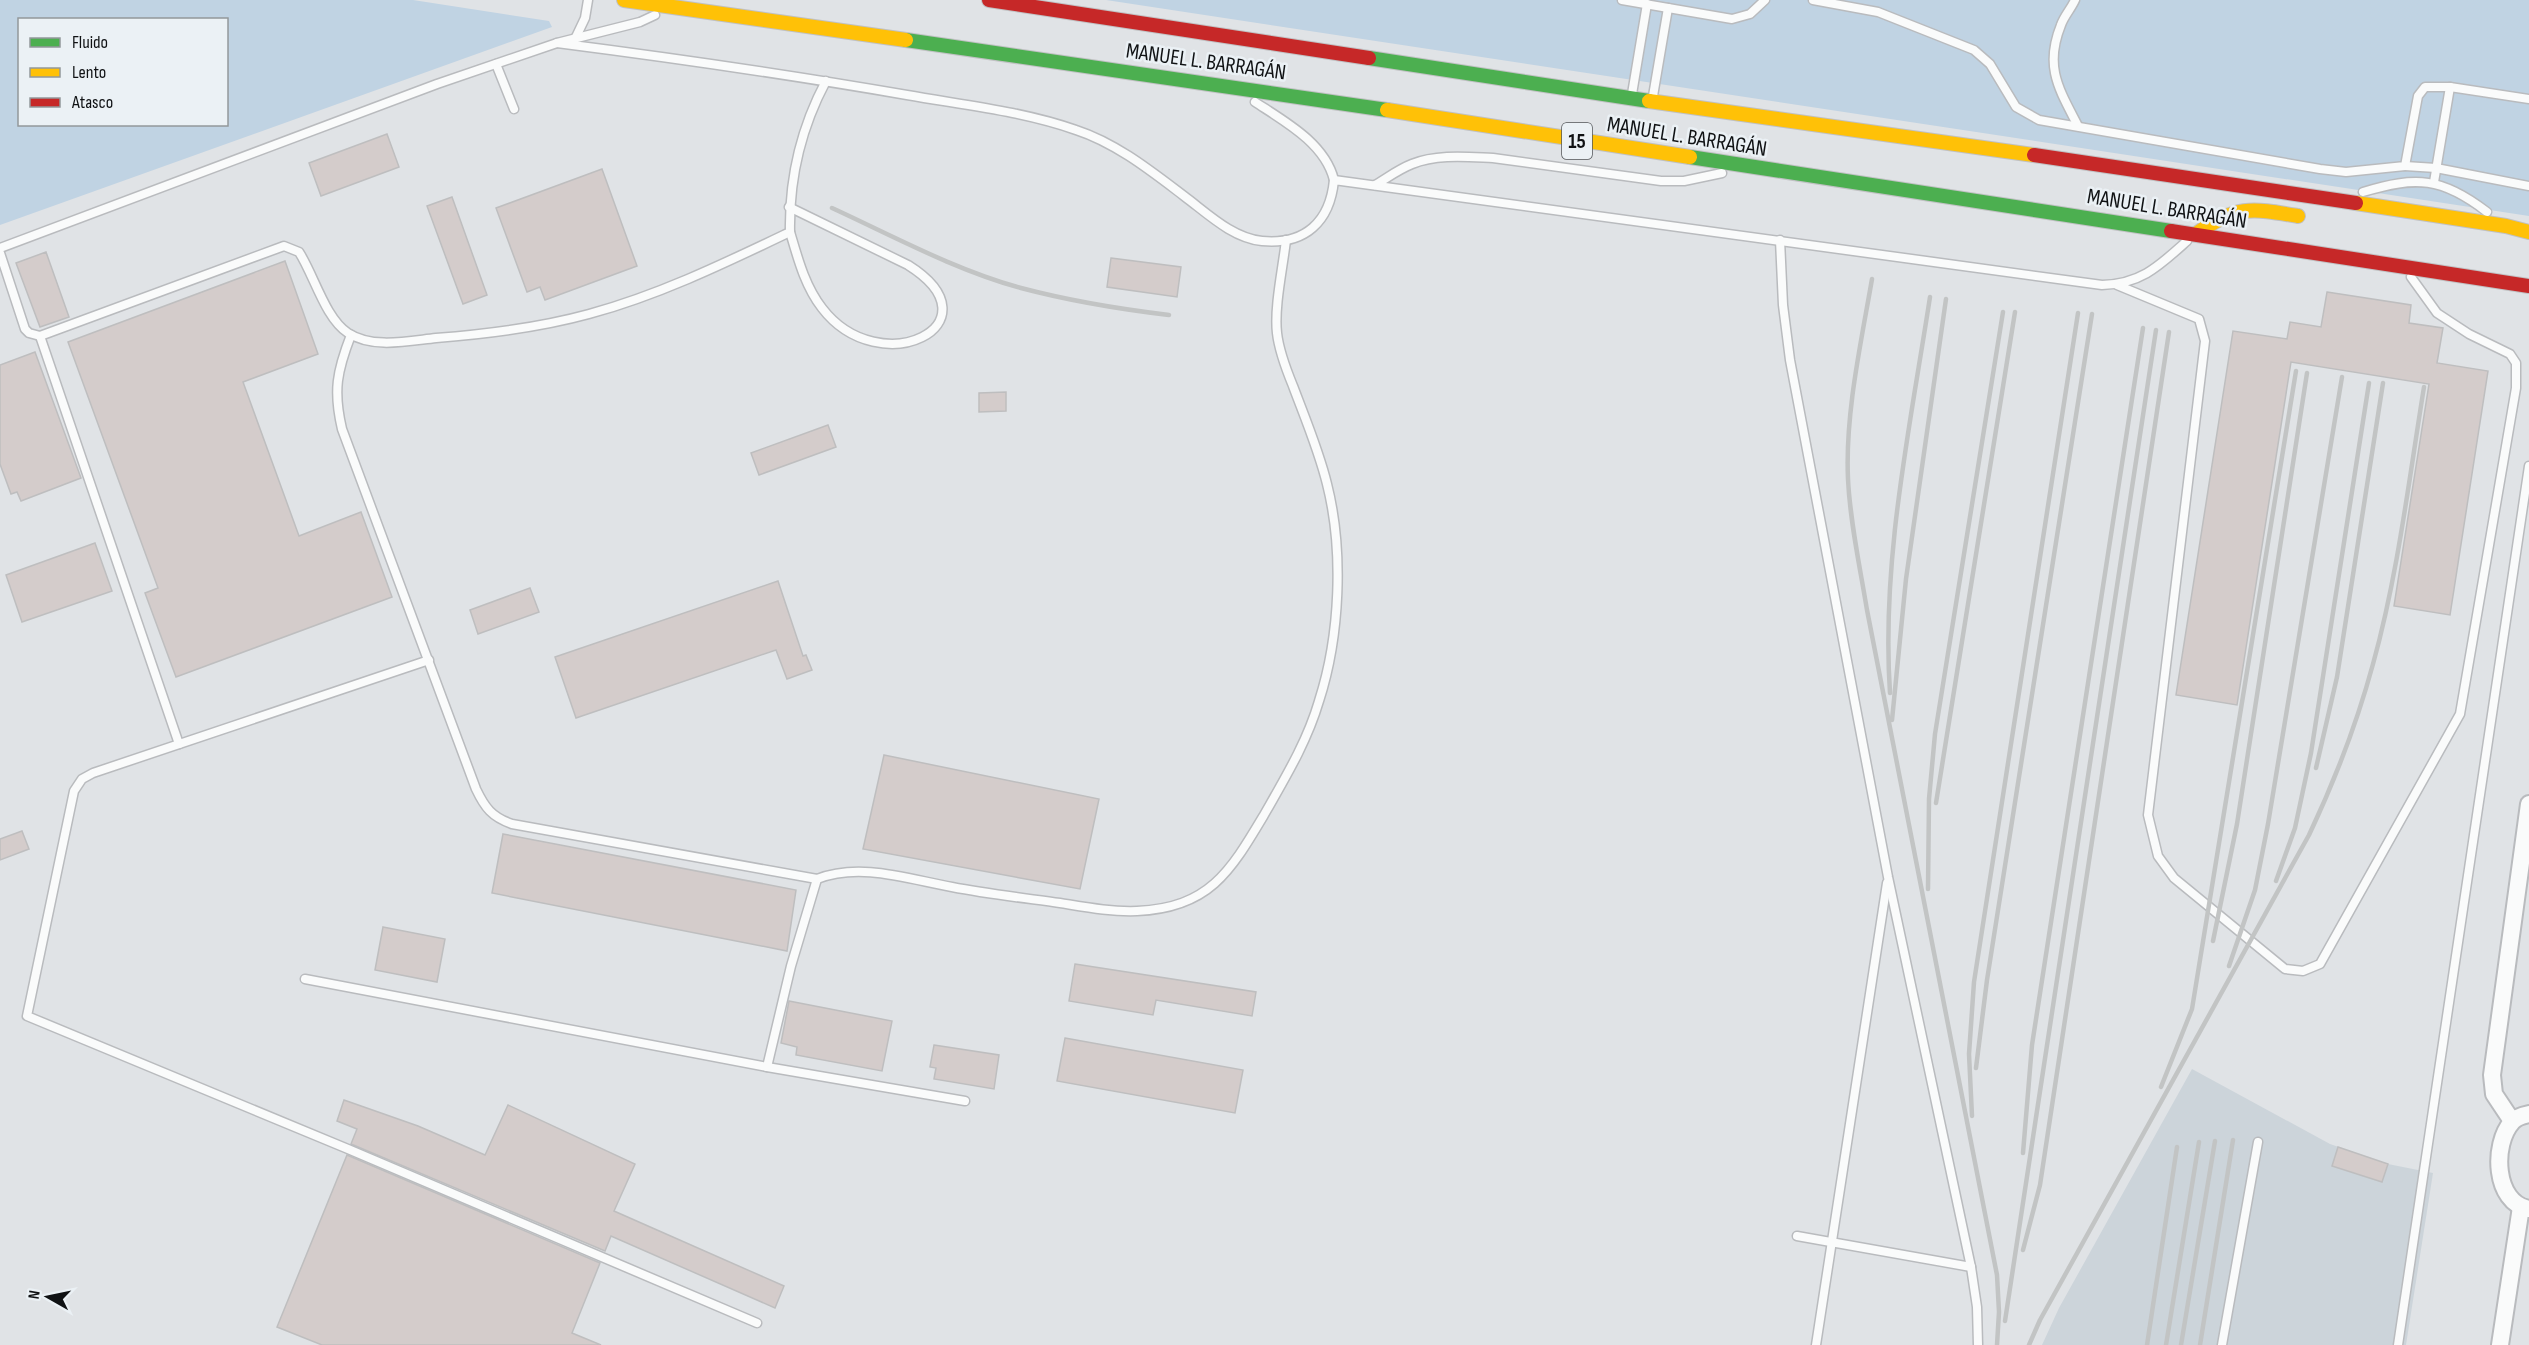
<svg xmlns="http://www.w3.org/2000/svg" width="2529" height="1345" font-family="'Sofia Sans Condensed',sans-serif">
<rect width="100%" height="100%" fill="#e0e3e6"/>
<polygon fill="#ccd4da" points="2192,1069 2330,1144 2388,1164 2433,1173 2406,1345 2042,1345 2059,1308"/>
<g fill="#c0d3e3" fill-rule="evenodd">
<path d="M0 0H413L549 21 552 27 0 225ZM20 20H226V124H20Z"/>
<polygon points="1106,0 2529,0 2529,216"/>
</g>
<g fill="#d4cccb" stroke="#bebebf" stroke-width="1.5">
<polygon points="387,134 399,167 321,196 309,163"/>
<polygon points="602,169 637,266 545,300 540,287 527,292 496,208"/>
<polygon points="452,197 487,295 463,304 427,206"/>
<polygon points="46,252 69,317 40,327 16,263"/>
<polygon points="1111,258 1181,267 1177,297 1107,287"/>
<polygon points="285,261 318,354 243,382 299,536 361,512 392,597 176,677 145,593 158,588 68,342"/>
<polygon points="2327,292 2411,305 2409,323 2443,328 2437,363 2488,371 2450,615 2394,606 2429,384 2291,362 2237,705 2176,695 2233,331 2287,339 2290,322 2321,327"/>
<polygon points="35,352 81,478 21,501 17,492 11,494 0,464 0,365"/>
<polygon points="1006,392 1006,411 979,412 979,393"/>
<polygon points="828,425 836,447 759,475 751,453"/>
<polygon points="95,543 112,591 22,622 6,575"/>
<polygon points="778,581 803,656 806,655 812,670 787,679 776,650 576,718 555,657"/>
<polygon points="530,588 539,612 478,634 470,610"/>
<polygon points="884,755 1099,799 1080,889 863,849"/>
<polygon points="22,831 29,849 0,860 0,839"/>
<polygon points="503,834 796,890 787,951 492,893"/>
<polygon points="383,927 445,939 437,982 375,970"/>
<polygon points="1075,964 1256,992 1252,1016 1156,1000 1153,1015 1069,1001"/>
<polygon points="789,1001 892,1021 882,1071 796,1055 797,1047 781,1043"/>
<polygon points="1065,1038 1243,1070 1235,1113 1057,1081"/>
<polygon points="934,1045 999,1055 994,1089 934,1079 936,1068 930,1067"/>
<polygon points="344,1100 418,1126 485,1155 508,1105 635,1164 614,1211 784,1286 775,1308 611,1236 605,1251 351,1144 357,1129 337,1121"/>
<polygon points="2338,1147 2388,1164 2382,1182 2332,1166"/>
<polygon points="347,1155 600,1263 572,1333 601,1345 322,1345 277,1327"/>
</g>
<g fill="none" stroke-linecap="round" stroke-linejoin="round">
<defs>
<g id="lane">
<polyline points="1622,0 1732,19 1750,14 1765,0"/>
<polyline points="1813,0 1878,12 1974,50 1990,64 2016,107 2039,120 2320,169 2346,172 2405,166 2418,96 2425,87 2450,87 2529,99"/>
<path d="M2075 0C2071 9 2064 16 2061 25 2044 67 2059 89 2078 126"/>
<polyline points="576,37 585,18 588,0"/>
<path d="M557 43C674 58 791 75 907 95 963 105 1022 111 1076 130 1116 143 1151 171 1184 196 1207 213 1232 238 1262 241 1305 245 1330 222 1334 180L2102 285C2141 284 2159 266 2187 241"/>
<polyline points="496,64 514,109"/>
<polyline points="1632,94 1647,4"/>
<polyline points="1653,96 1668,8"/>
<path d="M1255 102C1284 121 1325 143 1334 180"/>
<polyline points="2405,166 2436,168 2529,186"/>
<polyline points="2434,182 2450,87"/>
<path d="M1375 185C1387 178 1399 169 1412 164 1437 154 1467 157 1493 158L1661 181H1684L1722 173"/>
<path d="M2363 192C2416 176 2442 177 2487 212"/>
<path d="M789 207 908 265C1002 324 880 384 822 308 805 286 798 259 790 232"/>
<polyline points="1780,240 1783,305 1790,360 1888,877 1971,1267 1977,1307 1978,1345"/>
<polyline points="0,248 437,84 557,43 640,22 655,15"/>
<path d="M0 253 25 329 29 333 40 336 284 246 299 252C314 275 325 318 348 333 373 349 408 341 436 338 488 334 538 328 589 314 659 295 725 263 790 232 789 179 801 128 826 81"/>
<polyline points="2117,285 2199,319 2205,341 2148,815 2158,856 2174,878 2285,969 2303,971 2320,964 2460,714 2516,388 2516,363 2510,354 2469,334 2437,313 2411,277"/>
<path d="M351 335C337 371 333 391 342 429L476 789C485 808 492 817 512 824L817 879 791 966 767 1067"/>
<polyline points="40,336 179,744"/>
<polyline points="429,660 93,773 82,779 74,791 27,1016 348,1149 757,1323"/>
<path d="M817 879C860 862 908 879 952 887 988 894 1024 898 1060 903 1085 907 1111 912 1137 911 1209 908 1230 872 1264 815 1285 778 1307 742 1319 701 1340 636 1344 551 1327 484 1319 451 1305 418 1293 386 1286 369 1279 351 1277 333 1274 307 1283 267 1286 240"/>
<polyline points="305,979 767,1067 965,1101"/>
<polyline points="1797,1236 1971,1267"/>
<polyline points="1816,1345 1887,883"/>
<polyline points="2222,1345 2258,1142"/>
<polyline points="2398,1345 2529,466"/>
</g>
<g id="street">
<path d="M2529 1114C2524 1115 2516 1117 2512 1122 2492 1144 2494 1203 2529 1209"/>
<polyline points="2512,1121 2494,1094 2492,1075 2529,804"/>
<polyline points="2500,1345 2521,1207"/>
</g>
<g id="fast">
<polyline points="906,40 1387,110"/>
<polyline points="1369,58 1649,101"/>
<polyline points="1690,157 2171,231"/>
</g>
<g id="slow">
<polyline points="624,0 906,40"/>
<polyline points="1649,101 2034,155"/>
<polyline points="1387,110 1690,157"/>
<polyline points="2356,203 2506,226 2529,232"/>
<path d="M2196 234C2236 205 2251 208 2298 216"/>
</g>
<g id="jam">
<polyline points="989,0 1369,58"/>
<polyline points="2034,155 2356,203"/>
<polyline points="2171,231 2529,286"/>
</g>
</defs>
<use href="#lane" stroke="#b9bbbe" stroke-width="11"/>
<use href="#street" stroke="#b9bbbe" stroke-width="20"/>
<use href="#fast" stroke="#c0c1c3" stroke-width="16"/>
<use href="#slow" stroke="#c0c1c3" stroke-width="16"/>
<use href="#jam" stroke="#c0c1c3" stroke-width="16"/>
<use href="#lane" stroke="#fafbfb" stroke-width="8"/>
<use href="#street" stroke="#fafbfb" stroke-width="16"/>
<use href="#fast" stroke="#4caf50" stroke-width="14"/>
<use href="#slow" stroke="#ffc107" stroke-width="14"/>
<use href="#jam" stroke="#c62828" stroke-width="14"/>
<g stroke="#c2c4c4" stroke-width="4.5">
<path d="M832 208C893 236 955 270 1021 288 1070 301 1119 309 1169 315"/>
<path d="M1872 279C1861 343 1845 414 1848 479 1850 522 1860 567 1867 610L1997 1275 1999 1312 1997 1345"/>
<path d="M1890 693C1881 561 1910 427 1930 297"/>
<polyline points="1892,720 1906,579 1946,299"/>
<polyline points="2316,768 2337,677 2383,383"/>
<polyline points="1936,803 2015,312"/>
<polyline points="2276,881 2295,828 2311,753 2369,383"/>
<polyline points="1928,889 1929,799 1935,734 2003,312"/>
<polyline points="2213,941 2237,824 2307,373"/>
<polyline points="2229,966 2255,890 2268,824 2342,377"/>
<polyline points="1976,1068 1987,980 2092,314"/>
<polyline points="2161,1087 2192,1009 2296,371"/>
<polyline points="1972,1116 1969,1054 1974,982 2078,313"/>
<polyline points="2023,1153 2032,1045 2143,328"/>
<polyline points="2023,1250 2040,1185 2169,332"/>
<polyline points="2005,1321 2156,330"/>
<path d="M2029 1345 2040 1320 2309 835C2335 780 2357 723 2373 664 2398 574 2409 479 2424 387"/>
<polyline points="2147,1345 2177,1147"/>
<polyline points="2166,1345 2199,1142"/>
<polyline points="2181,1345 2215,1141"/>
<polyline points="2200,1345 2233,1140"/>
</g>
</g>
<g text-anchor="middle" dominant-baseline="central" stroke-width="5" stroke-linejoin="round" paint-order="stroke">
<rect fill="#ebf1f5" stroke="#525558" stroke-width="1.5" x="1562" y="123" width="30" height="36" rx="4.5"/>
<g font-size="21" font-weight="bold" fill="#101214">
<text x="1577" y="141">15</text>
</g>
<g font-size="22" fill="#101214" stroke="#ebf1f5">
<text transform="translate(1206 62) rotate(8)">MANUEL L. BARRAGÁN</text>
<text transform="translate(1687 137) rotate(9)">MANUEL L. BARRAGÁN</text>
<text transform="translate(2167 209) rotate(9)">MANUEL L. BARRAGÁN</text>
</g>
</g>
<rect x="18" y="18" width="210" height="108" fill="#ebf1f5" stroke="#93989b" stroke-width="1.5"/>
<rect x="30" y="38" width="30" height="9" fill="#4caf50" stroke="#93989b" stroke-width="1.5"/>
<text x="72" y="48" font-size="18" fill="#101214">Fluido</text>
<rect x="30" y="68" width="30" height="9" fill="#ffc107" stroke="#93989b" stroke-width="1.5"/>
<text x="72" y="78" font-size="18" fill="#101214">Lento</text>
<rect x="30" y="98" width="30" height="9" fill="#c62828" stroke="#93989b" stroke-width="1.5"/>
<text x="72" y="108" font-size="18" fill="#101214">Atasco</text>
<g transform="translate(48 1297) rotate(279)" stroke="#ebf1f5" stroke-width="4.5" paint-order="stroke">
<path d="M0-4.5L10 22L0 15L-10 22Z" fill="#101214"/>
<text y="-9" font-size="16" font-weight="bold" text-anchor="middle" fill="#101214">N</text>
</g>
</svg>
